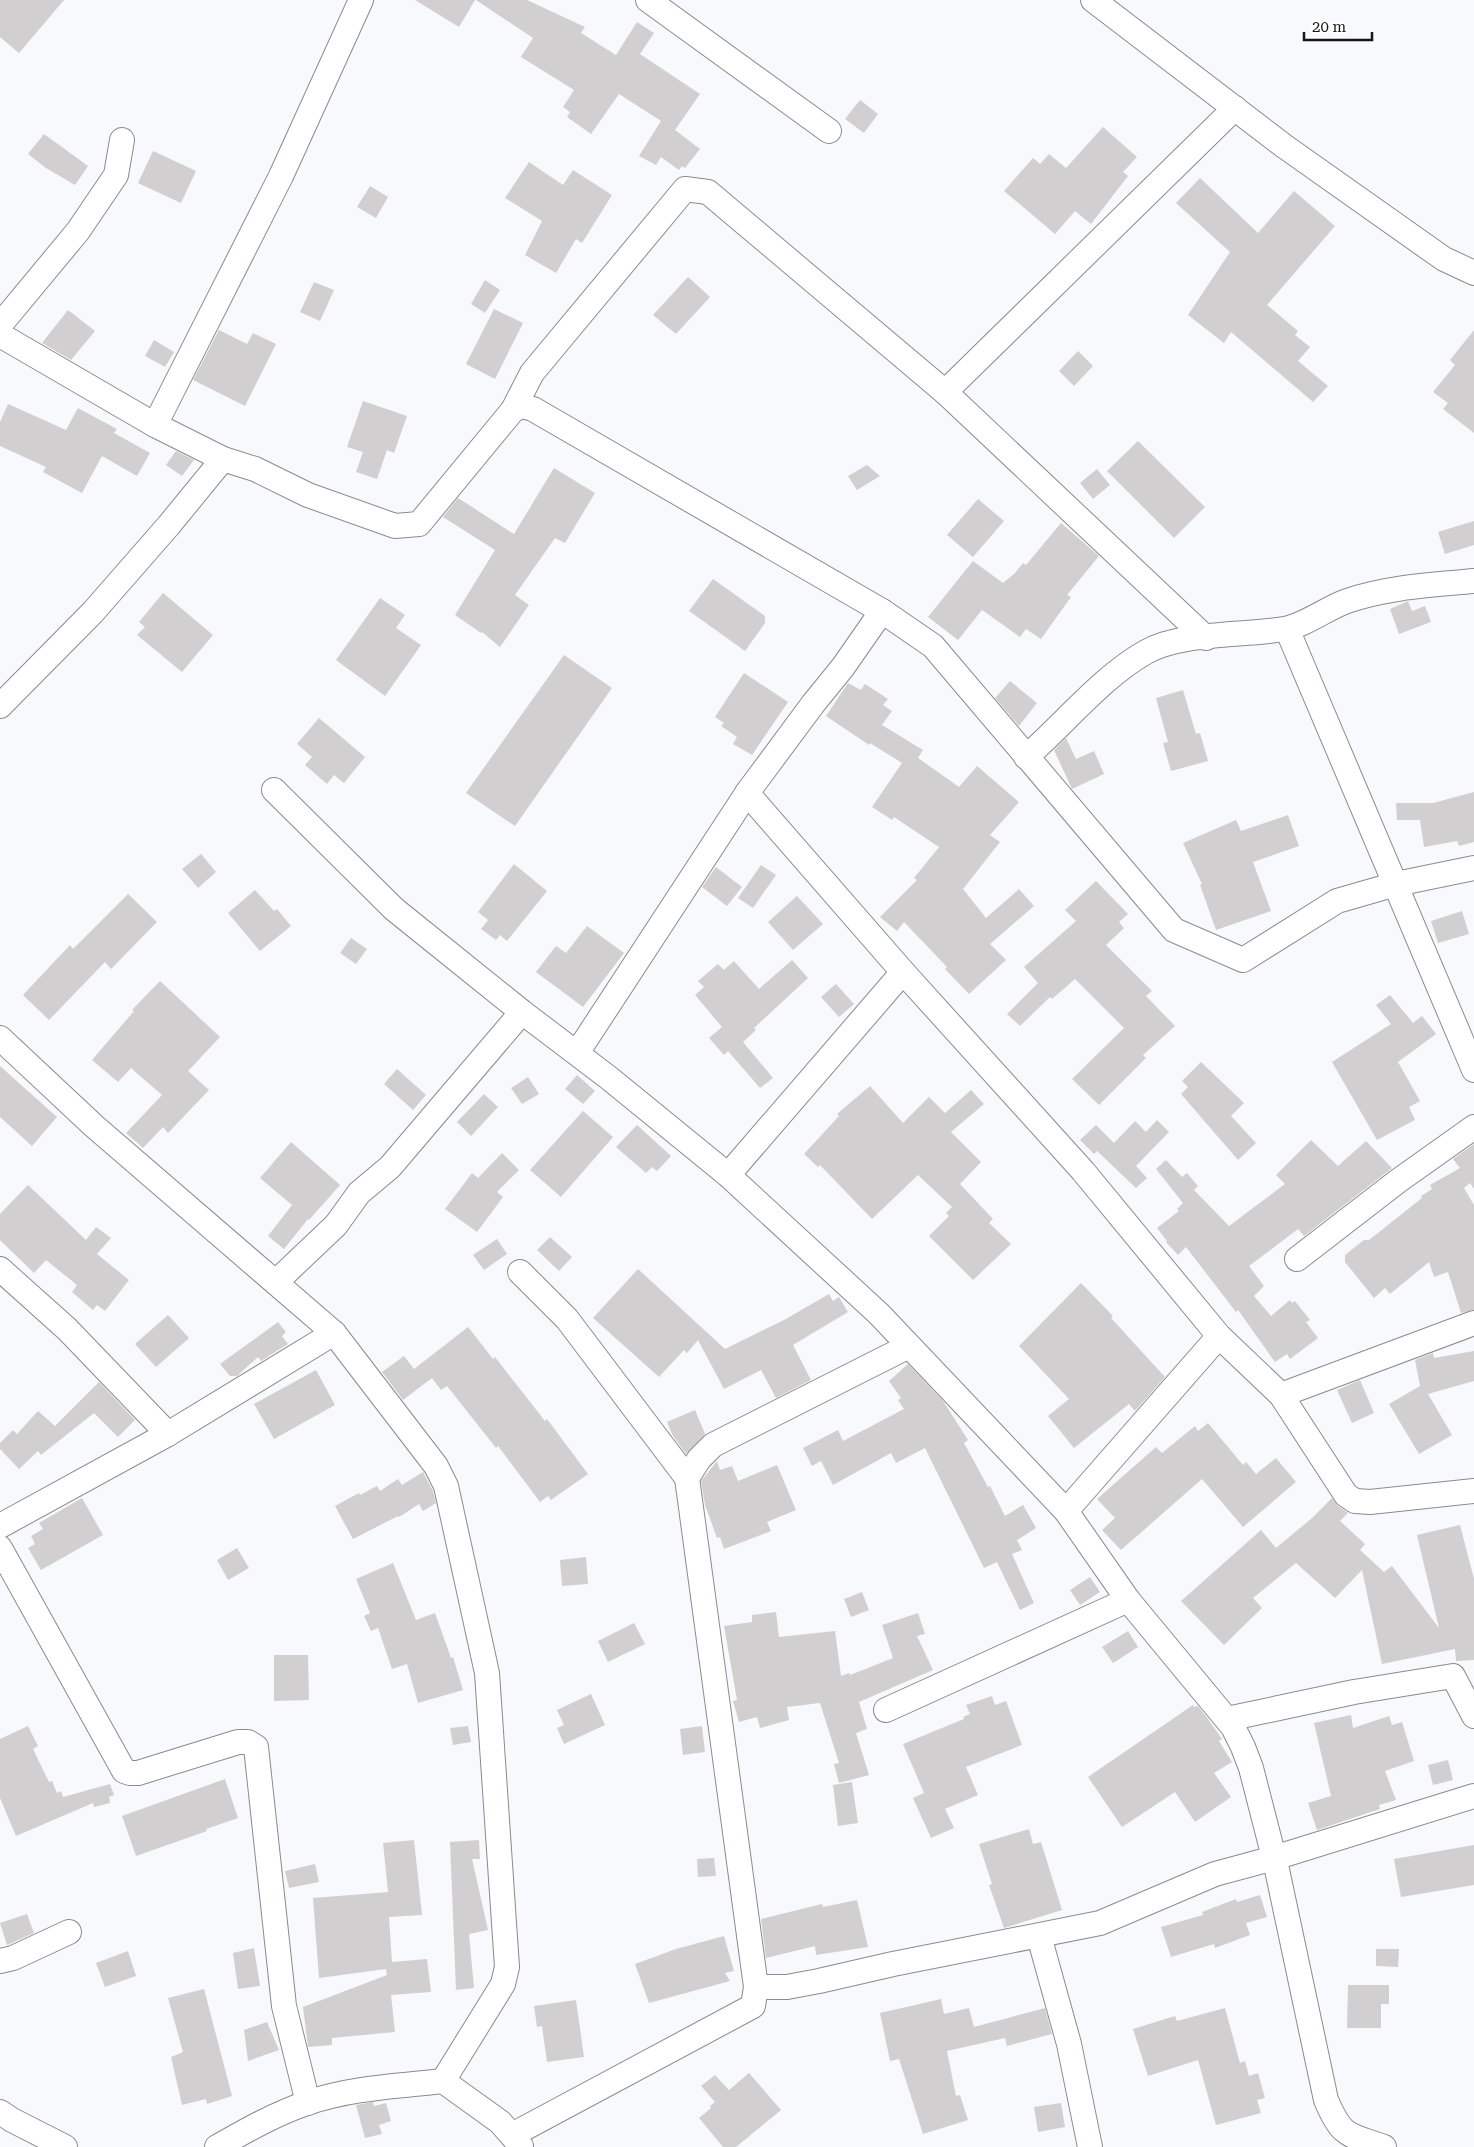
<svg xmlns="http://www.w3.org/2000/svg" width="1474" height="2147" font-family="'Roboto Serif',serif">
<rect width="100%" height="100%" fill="#f8f9fd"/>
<g fill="#d2cfd0">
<polygon points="0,0 64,0 19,53 0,37"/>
<polygon points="415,0 475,0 459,27"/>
<polygon points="476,0 527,0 585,27 581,33 616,55 637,22 654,33 640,54 700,94 675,130 700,149 685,168 682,166 679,170 661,157 656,165 639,156 661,121 619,94 591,134 567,117 570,112 563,107 574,90 521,57 533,38"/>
<polygon points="860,100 878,114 864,133 845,119"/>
<polygon points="1103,127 1137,157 1123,172 1128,176 1091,224 1075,211 1055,234 1004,191 1033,158 1040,164 1049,154 1066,168"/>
<polygon points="44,134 88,166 75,185 46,168 28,154"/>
<polygon points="153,151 196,171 181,203 138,183"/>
<polygon points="529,162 563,185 573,170 612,195 582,243 576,239 556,273 525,255 542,221 505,198"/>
<polygon points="1200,178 1258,233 1294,191 1335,226 1267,305 1298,331 1295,335 1310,347 1298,361 1328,386 1313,402 1231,332 1224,343 1188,315 1230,252 1176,203"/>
<polygon points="370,186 388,197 376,218 357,207"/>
<polygon points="688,277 710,297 676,334 653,315"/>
<polygon points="485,280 500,290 485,313 471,304"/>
<polygon points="314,282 334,290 320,321 300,312"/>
<polygon points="494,309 523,323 495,379 466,364"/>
<polygon points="68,310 95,331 71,360 42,343"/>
<polygon points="219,330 247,344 253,333 276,344 245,406 193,380"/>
<polygon points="1474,330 1474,433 1443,409 1448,403 1433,392 1455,365 1450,360"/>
<polygon points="154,340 174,352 165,367 145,356"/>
<polygon points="1078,351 1093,366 1074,386 1059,371"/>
<polygon points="363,401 407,416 394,453 387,450 377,479 356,472 363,452 347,447"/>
<polygon points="8,404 66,430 78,408 117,429 114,433 150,453 137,476 102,456 82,493 43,472 46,467 0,446 0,422"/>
<polygon points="1138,441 1205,507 1174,538 1107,471"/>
<polygon points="176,451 194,460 182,476 166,465"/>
<polygon points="867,465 880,476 857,490 848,476"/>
<polygon points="554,468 595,493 565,543 555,538 515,595 529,605 500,647 482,632 481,633 455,615 495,550 443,517 458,498 514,534"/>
<polygon points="1097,469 1110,485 1093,499 1080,483"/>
<polygon points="978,499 1004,521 973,557 947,535"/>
<polygon points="1474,521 1474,545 1445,554 1438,532"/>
<polygon points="1061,523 1099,556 1067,595 1071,597 1041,639 1026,629 1020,637 982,610 958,640 928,617 973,561 1003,583 1015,573 1023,563 1026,565"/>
<polygon points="713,579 765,616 765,623 745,651 689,611"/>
<polygon points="163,593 213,635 182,672 137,635 145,627 139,622"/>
<polygon points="380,598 405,615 396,628 421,645 385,696 336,660"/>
<polygon points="1408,601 1412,611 1425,606 1431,622 1399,634 1390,609"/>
<polygon points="564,655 612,688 515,826 466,793"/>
<polygon points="744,673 788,702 752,755 733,744 737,737 721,726 724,723 715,717"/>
<polygon points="1010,681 1037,703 1019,726 995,698"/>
<polygon points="848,683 861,690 865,684 888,699 883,705 892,711 882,725 923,750 918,758 959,787 977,766 1019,802 990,835 1000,842 963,889 986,918 1019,889 1034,906 990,944 1006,960 969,994 945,969 947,967 904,922 897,931 880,917 917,880 914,878 939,847 894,817 892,820 872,807 902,763 870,743 869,745 826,716"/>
<polygon points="1183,690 1196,734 1200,733 1208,761 1171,771 1163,743 1168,742 1156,698"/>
<polygon points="319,718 365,757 344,783 334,775 327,784 305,765 312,757 297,744"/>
<polygon points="1066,738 1076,759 1094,751 1104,774 1072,789 1054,750"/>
<polygon points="1474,792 1474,842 1459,846 1457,841 1424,847 1420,820 1397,820 1396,803 1433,803"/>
<polygon points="1288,815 1299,846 1253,862 1271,911 1216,930 1200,885 1202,884 1183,843 1236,820 1241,831"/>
<polygon points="201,854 216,872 198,888 182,869"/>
<polygon points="514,864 547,891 507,941 500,935 496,940 481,929 488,920 478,912"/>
<polygon points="761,865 776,875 753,908 738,898"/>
<polygon points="716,867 742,887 727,906 702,887"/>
<polygon points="1096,881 1128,914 1119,922 1124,928 1106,945 1152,991 1146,996 1175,1026 1143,1055 1146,1058 1099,1105 1072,1079 1124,1028 1075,979 1052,999 1050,997 1020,1026 1007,1014 1038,983 1024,967 1076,921 1065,910"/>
<polygon points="255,890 274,911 277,909 291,926 260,951 228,913"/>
<polygon points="128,894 157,922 111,969 105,962 49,1020 23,995 70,945 73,949"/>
<polygon points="797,896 823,924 793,950 768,922"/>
<polygon points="1462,911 1469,934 1438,943 1431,921"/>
<polygon points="587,926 624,953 583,1007 536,972 556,946 566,953"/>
<polygon points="351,938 367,949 356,964 340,953"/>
<polygon points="792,960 808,978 754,1028 756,1030 743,1042 773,1078 760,1088 728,1051 724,1055 709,1038 722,1027 695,995 704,987 698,981 718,964 724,970 734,961 759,989"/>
<polygon points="160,981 220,1037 188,1071 209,1090 168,1133 163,1127 143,1148 126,1133 162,1095 131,1068 118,1082 92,1060 134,1011 132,1010"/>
<polygon points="836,984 854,1004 839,1017 821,997"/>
<polygon points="1390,995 1413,1023 1422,1016 1436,1034 1398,1062 1420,1101 1409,1107 1415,1120 1377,1140 1332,1062 1391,1024 1376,1005"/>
<polygon points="1201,1062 1244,1103 1231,1116 1256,1143 1238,1160 1181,1094 1188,1087 1182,1081"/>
<polygon points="0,1066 57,1117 32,1146 0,1117"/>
<polygon points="397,1069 426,1095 413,1110 384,1084"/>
<polygon points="577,1075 595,1091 583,1104 565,1089"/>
<polygon points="528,1077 539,1094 522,1104 511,1088"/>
<polygon points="870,1086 903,1123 929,1097 945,1113 971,1090 984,1104 951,1132 981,1162 960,1184 993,1219 989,1223 1011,1244 973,1280 929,1236 949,1216 946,1213 952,1207 918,1175 872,1219 820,1165 818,1167 804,1154 839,1116 837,1114"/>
<polygon points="484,1094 498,1107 471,1136 457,1122"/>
<polygon points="583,1111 613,1137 561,1197 530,1170"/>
<polygon points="1157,1120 1169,1132 1136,1166 1147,1178 1136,1188 1097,1151 1094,1154 1080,1140 1096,1125 1114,1143 1135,1121 1146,1132"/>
<polygon points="637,1125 671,1156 657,1171 652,1167 646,1173 616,1147"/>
<polygon points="1311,1140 1338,1166 1366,1141 1392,1168 1304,1236 1298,1229 1249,1266 1264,1286 1254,1296 1271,1316 1290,1300 1292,1303 1295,1301 1310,1320 1306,1322 1318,1338 1290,1359 1287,1354 1275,1362 1238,1310 1236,1312 1186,1247 1178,1255 1166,1242 1167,1241 1157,1228 1179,1211 1177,1209 1183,1203 1156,1169 1166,1160 1182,1177 1187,1173 1198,1186 1194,1190 1229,1226 1285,1184 1276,1175"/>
<polygon points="291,1142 340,1185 309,1220 308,1219 284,1249 268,1236 292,1205 260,1178"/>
<polygon points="1474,1144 1474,1189 1470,1183 1464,1188 1474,1205 1474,1310 1461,1313 1448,1272 1434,1277 1429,1262 1390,1294 1385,1288 1374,1298 1345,1262 1345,1255 1364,1240 1369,1240 1422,1198 1421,1196 1432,1189 1430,1185 1460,1168 1453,1159"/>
<polygon points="502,1153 519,1170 497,1192 503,1197 477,1232 445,1209 472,1173 478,1178"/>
<polygon points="28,1185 86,1240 96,1227 111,1238 97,1254 129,1280 105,1311 97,1305 93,1310 72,1292 77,1285 46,1260 34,1273 0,1240 0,1214"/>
<polygon points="550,1237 572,1257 559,1271 537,1250"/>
<polygon points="497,1239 507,1254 484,1270 473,1255"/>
<polygon points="638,1269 725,1349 784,1320 829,1294 833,1301 839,1297 848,1312 793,1345 811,1380 776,1398 761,1370 724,1389 698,1340 687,1353 684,1350 659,1377 593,1318"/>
<polygon points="1081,1283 1113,1316 1111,1318 1165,1377 1135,1411 1129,1404 1074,1448 1048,1416 1069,1399 1019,1346"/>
<polygon points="168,1315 189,1338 156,1367 135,1344"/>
<polygon points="278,1322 286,1332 282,1336 288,1344 261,1361 258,1357 237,1376 230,1376 220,1364"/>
<polygon points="468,1327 493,1359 495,1357 545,1421 547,1419 588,1474 551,1500 548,1496 540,1502 498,1446 496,1448 447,1386 441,1390 432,1378 403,1400 382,1372 404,1356 414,1369"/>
<polygon points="1474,1351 1474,1381 1428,1394 1452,1435 1419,1454 1389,1404 1420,1386 1415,1360 1433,1353 1434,1358"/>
<polygon points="908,1364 943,1401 968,1440 964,1443 988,1487 990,1486 1005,1516 1023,1505 1036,1528 1017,1540 1022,1550 1012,1554 1034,1603 1020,1610 997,1562 984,1568 925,1448 896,1463 891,1453 833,1485 821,1461 812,1466 803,1448 838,1430 843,1441 904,1409 898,1400 901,1398 889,1381"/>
<polygon points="316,1370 335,1405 274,1439 254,1404"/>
<polygon points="1360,1380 1374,1413 1352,1423 1337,1390"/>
<polygon points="99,1382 135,1420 118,1437 94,1413 41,1455 38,1451 19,1469 0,1449 0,1443 13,1430 17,1434 38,1411 55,1426"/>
<polygon points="695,1410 705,1434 686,1454 673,1436 667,1422"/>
<polygon points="1208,1423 1243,1465 1246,1462 1256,1474 1276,1458 1296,1482 1243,1527 1202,1479 1121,1550 1102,1530 1115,1518 1097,1499 1156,1447 1162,1453 1195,1426 1198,1431"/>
<polygon points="717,1461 720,1470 732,1466 738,1481 777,1465 796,1510 767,1522 771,1531 724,1549 720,1537 717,1538 705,1505 701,1481"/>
<polygon points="423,1472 433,1491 436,1503 423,1511 419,1504 399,1517 398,1516 353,1539 335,1506 359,1493 360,1495 377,1486 380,1491 398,1479 402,1485"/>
<polygon points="82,1498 103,1535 41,1570 28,1548 35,1544 31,1536 43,1529 39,1523"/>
<polygon points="1332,1498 1338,1506 1348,1513 1340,1521 1365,1544 1360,1550 1384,1572 1392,1566 1439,1628 1417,1535 1460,1525 1474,1579 1474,1660 1456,1661 1455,1649 1382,1664 1362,1570 1335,1598 1296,1563 1253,1598 1262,1608 1224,1645 1181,1601 1261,1530 1276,1548 1312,1518"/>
<polygon points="237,1548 249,1568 228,1580 217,1560"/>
<polygon points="586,1557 588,1584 562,1586 560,1560"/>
<polygon points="393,1563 416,1620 435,1613 451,1658 453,1657 463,1690 418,1703 407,1664 392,1669 378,1628 371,1631 364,1616 370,1613 356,1579"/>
<polygon points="1090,1577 1100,1592 1080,1605 1070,1590"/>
<polygon points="862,1592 869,1610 851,1617 844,1599"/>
<polygon points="776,1612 779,1637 835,1631 841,1676 849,1673 850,1675 893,1658 882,1625 918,1613 925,1634 917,1636 933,1670 859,1702 867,1729 856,1733 869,1775 839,1783 834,1764 839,1763 820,1703 787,1707 789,1720 760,1728 757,1717 739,1722 733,1701 737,1700 724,1626 752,1622 752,1615"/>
<polygon points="634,1623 645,1644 608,1662 598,1641"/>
<polygon points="1128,1631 1138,1647 1113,1663 1102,1647"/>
<polygon points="274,1655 308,1655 309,1700 274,1701"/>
<polygon points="591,1694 605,1725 564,1744 557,1728 564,1725 557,1710"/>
<polygon points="992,1696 995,1705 1006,1701 1022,1745 966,1767 978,1795 945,1809 954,1828 931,1838 913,1798 924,1793 903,1744 964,1719 963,1717 970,1714 966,1705"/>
<polygon points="1193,1705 1194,1707 1198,1706 1208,1719 1222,1739 1219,1741 1232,1762 1214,1773 1231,1797 1195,1822 1175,1792 1122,1827 1088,1777"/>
<polygon points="1351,1715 1353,1728 1389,1716 1392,1725 1402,1722 1414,1761 1385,1771 1396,1800 1379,1805 1380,1809 1317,1830 1308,1803 1331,1796 1314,1723"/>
<polygon points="28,1726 38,1746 33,1749 49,1782 52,1781 57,1793 61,1791 63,1797 110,1784 114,1795 109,1797 110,1803 94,1807 93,1803 16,1836 0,1798 0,1739"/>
<polygon points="468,1726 471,1742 453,1745 450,1728"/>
<polygon points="702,1726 705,1752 683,1755 680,1729"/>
<polygon points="1448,1760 1453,1780 1433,1785 1428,1765"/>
<polygon points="225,1779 238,1818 206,1829 207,1831 136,1856 122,1816"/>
<polygon points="852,1782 858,1823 838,1826 833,1785"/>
<polygon points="1029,1829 1033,1844 1041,1842 1062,1910 1004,1928 989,1885 992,1884 979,1844"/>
<polygon points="414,1840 422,1915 389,1917 392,1962 427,1959 431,1992 391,1995 395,2032 332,2038 332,2045 308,2047 303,2007 387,1975 386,1969 319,1978 313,1898 388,1892 383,1843"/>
<polygon points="479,1840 480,1859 472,1859 488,1930 469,1934 474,1988 456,1990 450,1842"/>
<polygon points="1474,1845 1474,1885 1401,1897 1394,1859"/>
<polygon points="714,1858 716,1876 698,1877 697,1859"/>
<polygon points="315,1864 319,1882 289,1888 285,1871"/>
<polygon points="1260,1895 1267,1917 1246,1923 1250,1935 1215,1948 1214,1944 1171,1957 1161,1927 1203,1915 1202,1912 1236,1899 1237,1902"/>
<polygon points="857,1900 868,1947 816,1955 815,1946 766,1958 761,1919 822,1904 823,1907"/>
<polygon points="27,1914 34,1933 7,1945 0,1923"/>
<polygon points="724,1936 734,1971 725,1973 730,1981 649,2003 635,1964 676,1949"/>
<polygon points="254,1948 260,1986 238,1989 233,1953"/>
<polygon points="1376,1949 1399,1949 1398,1967 1376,1966"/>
<polygon points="128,1951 136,1976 105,1987 96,1963"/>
<polygon points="1348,1985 1389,1985 1389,2004 1381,2004 1381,2028 1347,2028"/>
<polygon points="204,1989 232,2096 207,2104 206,2099 182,2105 171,2057 183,2052 168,1998"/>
<polygon points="941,1999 944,2014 969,2008 974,2027 1045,2008 1052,2034 1007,2046 1005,2038 947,2051 956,2096 960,2095 968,2120 923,2134 899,2059 890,2061 880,2013"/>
<polygon points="576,2000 584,2057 547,2062 542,2026 537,2027 534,2006"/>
<polygon points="1225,2008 1240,2063 1245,2061 1249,2076 1258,2073 1265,2098 1257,2100 1261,2113 1216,2125 1198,2060 1148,2076 1133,2029 1175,2016 1177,2021"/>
<polygon points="267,2022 279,2050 248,2061 244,2030"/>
<polygon points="749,2073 781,2110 736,2147 723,2147 699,2118 711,2108 710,2106 715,2102 701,2086 715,2075 729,2090"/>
<polygon points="373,2102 374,2106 386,2103 391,2121 379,2125 382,2134 365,2138 356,2105"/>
<polygon points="1061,2103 1065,2127 1038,2132 1034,2107"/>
</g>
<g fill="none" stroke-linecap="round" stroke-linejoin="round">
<defs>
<g id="minor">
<polyline points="648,0 829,131"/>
<polyline points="1093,0 1284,146 1444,259 1474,273"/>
<polyline points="0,325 78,231 116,175 122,140"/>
<polyline points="0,335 155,425 223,459"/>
<polyline points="513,410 532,373 685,189 708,192 945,392"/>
<polyline points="155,425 281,176 361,0"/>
<polyline points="1287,629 1474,1070"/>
<polyline points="1206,638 945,392 1235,108"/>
<polyline points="0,706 93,612 169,525 223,459 255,469 308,495 395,526 419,524 513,410 522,406 533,409 882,611 933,646 1174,930 1243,960 1337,901 1396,884 1474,868"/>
<path d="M1026 757C1064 724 1103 676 1146 652 1181 632 1243 636 1284 629 1304 626 1327 608 1347 601 1387 587 1431 585 1474 581"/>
<path d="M274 790 394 909 522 1012 609 1078 728 1175 879 1314 1066 1511 1128 1600 1233 1727 1243 1747 1251 1768 1276 1865 1326 2100C1342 2138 1348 2134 1384 2147"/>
<polyline points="747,793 903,972 1083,1171 1219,1336 1281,1395 1346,1495 1355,1501 1370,1502 1474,1491"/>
<polyline points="0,1038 94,1126 334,1333 436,1466 446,1486 487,1673 507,1967 503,1984 443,2081"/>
<polyline points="577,1053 747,793 813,704 843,667 882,611"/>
<polyline points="728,1175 903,972"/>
<polyline points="1297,1259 1398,1181 1474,1127"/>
<polyline points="0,1269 67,1329 168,1434"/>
<polyline points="520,1272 567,1319 687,1478"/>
<polyline points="276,1282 336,1225 359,1193 390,1167 522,1012"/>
<polyline points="1281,1395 1474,1323"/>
<polyline points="1066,1511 1219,1336"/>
<polyline points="0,1526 168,1434 334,1333"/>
<polyline points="0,1548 124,1771 130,1773 138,1773 238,1742 248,1742 256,1747 284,2006 308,2103"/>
<polyline points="886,1710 1128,1600"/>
<polyline points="1227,1719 1354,1692 1453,1676 1474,1716"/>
<polyline points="1039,1936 1069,2044 1090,2147"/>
<polyline points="0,1961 13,1958 69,1932"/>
<polyline points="756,1987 787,1987 819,1981 893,1964 1100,1923 1215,1874 1274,1858 1474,1796"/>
<polyline points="0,2112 12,2120 65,2147"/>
<polyline points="512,2135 753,2006 756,1987 687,1478 699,1459 713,1445 909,1346"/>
<path d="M217 2147C247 2130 275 2114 307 2103 350 2088 398 2086 443 2081L500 2122 521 2146"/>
</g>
</defs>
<use href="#minor" stroke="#8a8b8e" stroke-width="26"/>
<use href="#minor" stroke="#fff" stroke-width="24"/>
</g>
<path d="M1304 32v8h68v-8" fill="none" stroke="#161617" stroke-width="2.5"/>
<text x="1312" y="32" font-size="15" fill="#161617" stroke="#ffffff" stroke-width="4" paint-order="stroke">20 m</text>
</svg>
